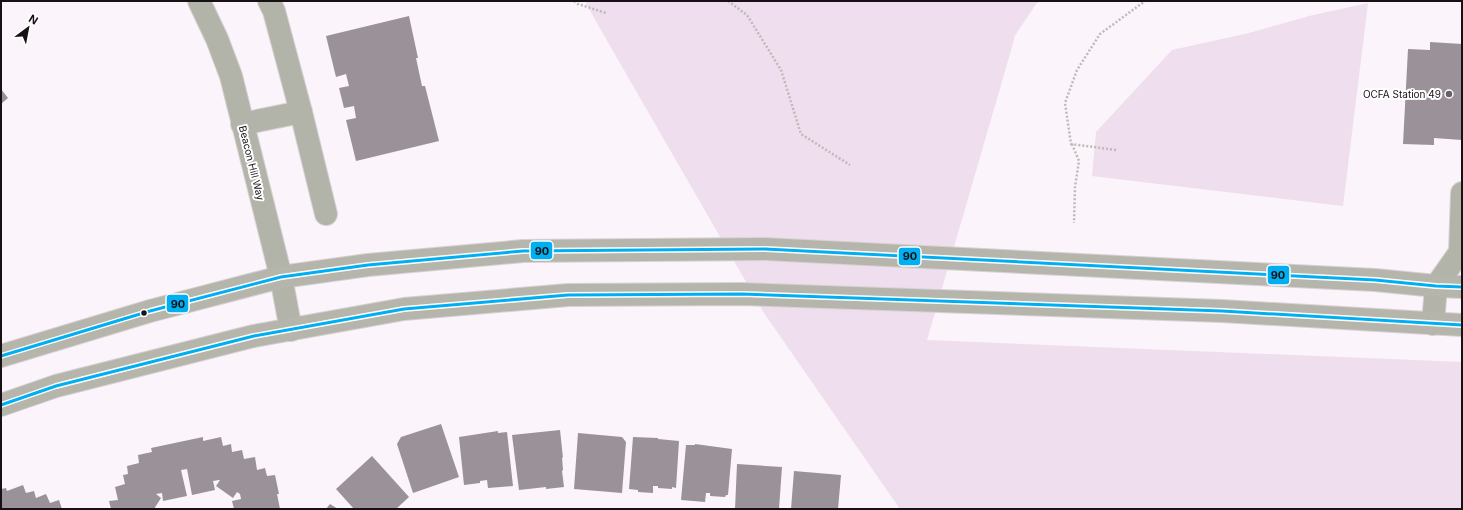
<svg xmlns="http://www.w3.org/2000/svg" width="1463" height="510" font-family="Inter,sans-serif">
<rect width="100%" height="100%" fill="#fbf4fa"/>
<g fill="#efdeed">
<polygon points="585,1 1041,1 1036,4 1014,37 1014,40 927,340 1462,362 1462,509 900,509 764,313 598,25"/>
<polygon points="1368,3 1343,206 1092,176 1096,132 1172,50 1249,33 1309,16"/>
</g>
<g fill="#9a9199">
<polygon points="409,16 418,58 416,58 422,86 425,86 439,141 356,161 346,120 356,118 354,106 344,108 339,88 349,86 346,74 336,77 326,36"/>
<polygon points="1430,42 1462,44 1462,140 1434,138 1434,145 1403,144 1408,49 1430,50"/>
<polygon points="1,89 8,98 1,104"/>
<polygon points="441,424 459,477 413,493 397,444 401,437"/>
<polygon points="560,430 563,458 562,457 563,470 562,471 564,487 546,489 546,487 519,490 512,435"/>
<polygon points="498,431 498,433 507,432 513,486 488,488 487,480 480,481 480,483 464,485 459,437"/>
<polygon points="578,433 622,437 626,442 622,493 574,489"/>
<polygon points="203,437 203,441 221,437 223,446 231,444 232,452 242,450 244,459 255,457 257,470 265,468 267,476 275,475 279,494 277,494 280,509 234,509 232,501 241,499 240,494 237,492 233,498 216,486 220,480 219,480 213,481 215,490 192,495 187,469 181,470 187,496 163,501 162,493 156,494 161,498 154,509 111,509 109,501 118,500 115,487 125,484 123,475 128,474 127,466 139,463 138,455 152,452 151,448"/>
<polygon points="633,437 658,438 658,439 679,441 676,488 672,487 672,489 658,488 658,486 653,486 653,493 638,492 638,490 629,489"/>
<polygon points="695,444 732,449 728,495 726,495 725,497 710,496 710,493 706,493 705,502 681,500 686,445 695,445"/>
<polygon points="372,456 409,497 396,509 386,509 385,508 383,509 354,509 336,489"/>
<polygon points="737,464 782,467 779,509 735,509"/>
<polygon points="794,471 841,475 838,509 791,509"/>
<polygon points="23,485 26,493 34,491 36,498 46,494 50,503 59,500 62,509 1,509 1,489 6,488 7,491"/>
<polygon points="330,504 338,509 326,509"/>
</g>
<g fill="none" stroke-linecap="round" stroke-linejoin="round">
<defs>
<g id="minor">
<polyline points="199,1 217,39 231,76 281,277 291,330"/>
<polyline points="269,1 274,11 301,112 326,214"/>
<polyline points="242,124 301,112"/>
<polyline points="1433,324 1436,286 1460,252 1462,193"/>
</g>
<g id="major">
<polyline points="1,356 150,311 281,277 368,265 523,251 765,249 1375,280 1436,286 1462,287"/>
<polyline points="1,405 56,386 254,336 404,309 568,295 741,294 1222,311 1462,325"/>
</g>
</defs>
<use href="#minor" stroke="#d6d1d5" stroke-width="24"/>
<use href="#major" stroke="#d6d1d5" stroke-width="24"/>
<g stroke="#bdbab9" stroke-width="2.5" stroke-dasharray="2 2" stroke-linecap="butt">
<polyline points="574,1 578,4 606,13"/>
<polyline points="728,1 747,15 781,70 801,134 850,165"/>
<polyline points="1072,144 1079,161 1075,187 1074,223"/>
<polyline points="1116,150 1071,144 1065,103 1077,70 1100,34 1145,1"/>
</g>
<use href="#minor" stroke="#b3b4a9" stroke-width="22"/>
<use href="#major" stroke="#b6b5ab" stroke-width="22"/>
<defs>
<g id="bus-1">
<polyline points="1,356 150,311 281,277 368,265 523,251 765,249 1375,280 1436,286 1462,287"/>
<polyline points="1,405 56,386 254,336 404,309 568,295 741,294 1222,311 1462,325"/>
</g>
</defs>
<use href="#bus-1" stroke="#fff" stroke-width="6"/>
<use href="#bus-1" stroke="#00aff2" stroke-width="3"/>
</g>
<circle fill="#676066" stroke="#fff" stroke-width="1.5" cx="1449" cy="94" r="4"/>
<circle fill="#171116" stroke="#fff" stroke-width="1.5" cx="144" cy="313" r="3.5"/>
<g text-anchor="middle" dominant-baseline="central" stroke-width="4" stroke-linejoin="round" paint-order="stroke">
<g font-size="10" fill="#171116" stroke="#fff" text-anchor="end">
<text x="1441" y="94">OCFA Station 49</text>
</g>
<g font-size="10" fill="#171116" stroke="#fff">
<text transform="translate(252 163) rotate(76)">Beacon Hill Way</text>
</g>
</g>
<g stroke="#fff" stroke-width="1.5">
<rect x="530" y="241" width="23" height="19" rx="4" fill="#00aff2"/>
<rect x="898" y="247" width="23" height="19" rx="4" fill="#00aff2"/>
<rect x="1267" y="265" width="23" height="20" rx="4" fill="#00aff2"/>
<rect x="166" y="294" width="23" height="19" rx="4" fill="#00aff2"/>
</g>
<g font-size="11" text-anchor="middle" font-weight="bold" fill="#111">
<text x="542" y="255">90</text>
<text x="910" y="260">90</text>
<text x="1278" y="279">90</text>
<text x="178" y="308">90</text>
</g>
<rect width="1463" height="510" fill="none" stroke="#171116" stroke-width="4"/>
<g transform="translate(28 28) rotate(32)" stroke="#ffffff" stroke-width="3" paint-order="stroke">
<path d="M0-3L7 15L0 10L-7 15Z" fill="#171116"/>
<text y="-6" font-size="11" font-weight="bold" text-anchor="middle" fill="#171116">N</text>
</g>
</svg>
